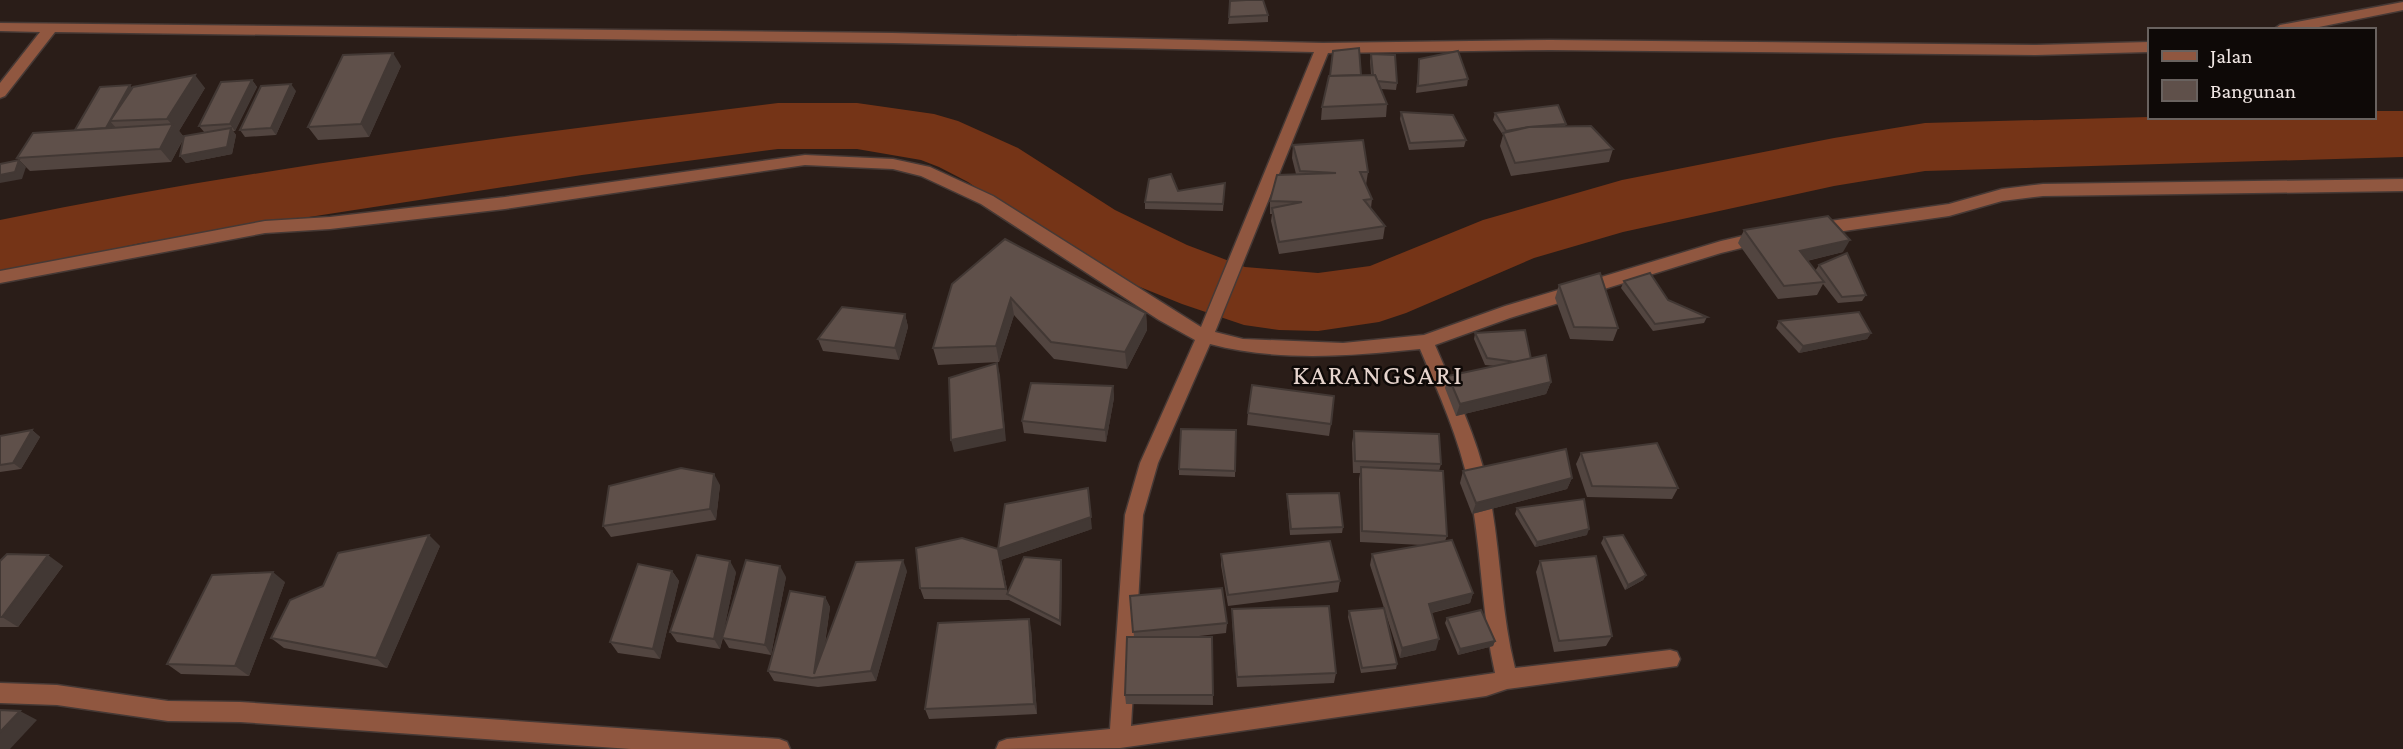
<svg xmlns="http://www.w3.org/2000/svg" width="2403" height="749" font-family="'Crimson Pro',serif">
<rect width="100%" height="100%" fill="#2a1d18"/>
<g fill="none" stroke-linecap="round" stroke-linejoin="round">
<path fill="#753417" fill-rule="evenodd" d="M778 103H857L934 114 958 121 1018 148 1115 210 1187 245 1245 267 1318 273 1370 266 1483 220 1622 180 1834 138 1925 123 2149 117H2373V111H2403V157L1925 171 1834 186 1623 232 1534 258 1406 313 1379 322 1318 331 1279 330 1244 325 1182 304 1135 285 1063 248 968 182 939 167 921 160 857 149H778L582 175 141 243 0 274V220C257 167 518 135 778 103Z"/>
<defs>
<g id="minor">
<polygon points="2403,2 2403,10 2304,30 2273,30 2280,25"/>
<path d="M0 23 893 33 1323 43 1550 40 2036 45 2149 42V52L2036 55 1550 50 1328 53 1215 332 1243 339 1343 343 1424 335 1505 306 1721 241 1760 232 1766 234 1768 238 1766 242 1721 253 1510 318 1435 345C1455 392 1477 437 1488 487 1501 547 1500 609 1515 668L1670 650 1677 652 1680 659 1677 666 1507 689 1486 696 1120 748 996 749 999 742 1007 739 1110 729 1125 515 1140 463 1195 340 1159 320 981 204 921 176 893 169 805 165 505 209 330 229 265 233 0 283V271L265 221 330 217 505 197 805 155 893 159 930 167 993 196 1201 327 1314 52 893 43 55 32 5 96 0 98V83L40 32 0 31ZM1210 344C1278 362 1350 356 1420 349 1439 394 1459 438 1469 486 1482 548 1481 612 1495 673L1131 726 1143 515 1158 463Z"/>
<polygon points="2403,179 2403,191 2043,196 2002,201 1949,216 1816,235 1808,229 1816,223 1949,204 2002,189 2043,184"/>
<polygon points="0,683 57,685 168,701 240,702 779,739 787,742 790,749 631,749 240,722 168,721 57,705 0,703"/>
</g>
</defs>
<use href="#minor" stroke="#463935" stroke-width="3"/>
<use href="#minor" fill="#905740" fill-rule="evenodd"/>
</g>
<g fill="#524540">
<polygon points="1268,15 1268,22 1228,24 1229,17"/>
<polygon points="1371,54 1397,83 1396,90 1381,89 1387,104 1386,117 1321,120 1322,107 1361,75 1371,75 1370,61"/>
<polygon points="1419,59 1468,79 1467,86 1416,93"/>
<polygon points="401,66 369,137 318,140 308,127"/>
<polygon points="252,80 257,87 235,131 233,131 236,135 232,154 186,163 180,156 184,138 171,162 30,171 17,158 75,130 130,85 132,88 205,88 179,131 184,137 205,133 199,126"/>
<polygon points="296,91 276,135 245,137 240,130"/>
<polygon points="1401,112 1466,140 1464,147 1409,150 1400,119"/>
<polygon points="1495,113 1566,124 1565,127 1613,149 1609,162 1511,176 1500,146 1503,135 1493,120"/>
<polygon points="1293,145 1368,172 1366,185 1372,199 1371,208 1385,226 1383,239 1279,254 1271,221 1272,214 1270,214 1270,201 1296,174 1292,158"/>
<polygon points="1225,183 1223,211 1145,209 1145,202 1178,191"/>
<polygon points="1744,230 1843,252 1807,261 1815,271 1819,265 1866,295 1862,301 1838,303 1823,284 1817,295 1778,299 1738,243"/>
<polygon points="1624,281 1668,300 1707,317 1704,323 1653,331 1621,288"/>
<polygon points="952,284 1146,313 1147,330 1127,369 1054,359 1014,315 999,362 938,365 933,348"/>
<polygon points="1559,285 1618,328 1613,341 1570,339 1555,298"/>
<polygon points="905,314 908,327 899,360 823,351 818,339"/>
<polygon points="1779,321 1871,333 1867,339 1799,353 1776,328"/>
<polygon points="1475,333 1531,359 1551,382 1546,394 1456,416 1445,388 1448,376 1496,366 1485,365 1474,339"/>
<polygon points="1113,386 1114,398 1106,442 1024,433 1022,421"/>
<polygon points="1248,413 1331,424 1329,436 1247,425"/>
<polygon points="32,430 40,437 21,469 0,472 0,436"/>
<polygon points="1236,430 1235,477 1179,475 1179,469"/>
<polygon points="1354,431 1441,464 1439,471 1447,536 1445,541 1473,593 1470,603 1432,613 1436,650 1400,658 1384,608 1397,664 1396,669 1361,673 1348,617 1349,611 1384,608 1370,565 1372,554 1422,545 1360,542 1359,479 1360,473 1353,473 1352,443"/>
<polygon points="1581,453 1678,488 1672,499 1587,497 1576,464"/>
<polygon points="1463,471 1572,478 1567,489 1472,514 1460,483"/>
<polygon points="720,485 716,520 611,537 603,526"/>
<polygon points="1287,494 1343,527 1342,533 1290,535 1287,500"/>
<polygon points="1517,508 1587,535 1535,547 1515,514"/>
<polygon points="1092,529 1001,560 1008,594 1062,566 1061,626 1009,600 924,599 920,588 998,549"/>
<polygon points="1604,537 1646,575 1643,580 1625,590 1601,543"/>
<polygon points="440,546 387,668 284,648 271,638"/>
<polygon points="1221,554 1340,581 1338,592 1228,606 1221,565"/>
<polygon points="0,561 63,566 18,627 0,627"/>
<polygon points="1540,561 1612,636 1606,646 1554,652 1536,572"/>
<polygon points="672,571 679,581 660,659 618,653 610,642"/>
<polygon points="907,571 876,681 818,687 774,681 768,671 825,597 830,607 825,644"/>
<polygon points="736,572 723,634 786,577 771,655 729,648 723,638 720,649 677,642 670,632"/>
<polygon points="285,582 249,676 181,674 167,664"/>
<polygon points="1130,596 1227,623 1226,633 1190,637 1212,637 1213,705 1126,704 1125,695 1134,637"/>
<polygon points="1232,609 1336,673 1334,683 1237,687 1232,619"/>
<polygon points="1447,618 1495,641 1493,646 1458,655 1445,623"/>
<polygon points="1031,629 1037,714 929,719 925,709"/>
</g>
<g fill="#423834">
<polygon points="393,53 401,66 369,137 361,124"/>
<polygon points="195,75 205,88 179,131 184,137 171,162 160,149 173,126 167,119"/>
<polygon points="252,80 257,87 235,131 230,124"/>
<polygon points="291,84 296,91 276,135 271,128"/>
<polygon points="130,85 136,92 110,121"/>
<polygon points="110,121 116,128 106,129"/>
<polygon points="231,128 236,135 232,154 186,163 180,156"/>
<polygon points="19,160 26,167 22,179 0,183 0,175"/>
<polygon points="1850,240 1843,252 1793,264 1800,251"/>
<polygon points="1011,298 1014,315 999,362 996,346"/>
<polygon points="1146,313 1147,330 1127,369 1125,352"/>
<polygon points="905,314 908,327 899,360 895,348"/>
<polygon points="1871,333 1867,339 1799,353 1803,346"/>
<polygon points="997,363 1000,375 1006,441 954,452 951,440"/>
<polygon points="1551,382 1546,394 1456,416 1460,404"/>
<polygon points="1113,386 1114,398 1106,442 1105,430"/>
<polygon points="32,430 40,437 21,469 13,463"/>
<polygon points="714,474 720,485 716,520 710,509"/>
<polygon points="1572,478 1567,489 1472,514 1476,503"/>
<polygon points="1088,488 1092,529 1001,560 1009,600 998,549"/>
<polygon points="1589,529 1587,535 1535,547 1537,542"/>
<polygon points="429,535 440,546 387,668 376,658"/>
<polygon points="48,555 63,566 18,627 2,617"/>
<polygon points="903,560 907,571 876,681 871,671"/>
<polygon points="1061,560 1062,566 1061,626 1060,621"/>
<polygon points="730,561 736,572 720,649 714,639"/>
<polygon points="780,566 786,577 771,655 765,645"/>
<polygon points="672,571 679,581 660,659 653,649"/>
<polygon points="273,572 285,582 249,676 235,666"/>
<polygon points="1646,575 1643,580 1625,590 1628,585"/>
<polygon points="1473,593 1470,603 1426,614 1429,604"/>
<polygon points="825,597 830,607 820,677 814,674"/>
<polygon points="1029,619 1031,629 1037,714 1034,704"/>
<polygon points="1439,639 1436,650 1400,658 1402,648"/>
<polygon points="1495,641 1493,646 1458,655 1460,649"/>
<polygon points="20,711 37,720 10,749 0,749 0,732"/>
</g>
<g fill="#5f504a" stroke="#423834" stroke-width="2">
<polygon points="1246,0 1263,0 1268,15 1229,17 1230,1"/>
<polygon points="1359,48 1361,75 1330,76 1333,51"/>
<polygon points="1458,51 1468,79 1418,86 1419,59"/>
<polygon points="393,53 361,124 308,127 343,55"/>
<polygon points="1371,54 1395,55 1397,83 1377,81 1375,75 1373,75"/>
<polygon points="195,75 167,119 110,121 133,87"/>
<polygon points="1375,75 1387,104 1322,107 1329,76"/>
<polygon points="252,80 230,124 199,126 221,82"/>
<polygon points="291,84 271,128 240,130 261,86"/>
<polygon points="130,85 106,128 75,130 100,87"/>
<polygon points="1558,105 1566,124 1529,127 1506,131 1495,113"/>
<polygon points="1401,112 1453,115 1466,140 1410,143"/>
<polygon points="173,124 160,149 17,158 33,133"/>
<polygon points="1591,126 1613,149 1515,163 1503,133 1529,127"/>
<polygon points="231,128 227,147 180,156 184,136"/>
<polygon points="1363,140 1368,172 1360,172 1372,199 1364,200 1385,226 1279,242 1272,208 1302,202 1270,201 1277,175 1336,173 1300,171 1293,145"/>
<polygon points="19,160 15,172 0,175 0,164"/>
<polygon points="1171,174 1178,191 1225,183 1223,204 1145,202 1149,179"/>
<polygon points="1828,216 1850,240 1800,251 1824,282 1784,286 1744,230"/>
<polygon points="1005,239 1146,313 1125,352 1051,342 1011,298 996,346 933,348 952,284"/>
<polygon points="1847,253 1866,295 1842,297 1819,265"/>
<polygon points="1600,273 1618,328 1574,327 1559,285"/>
<polygon points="1650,273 1668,300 1707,317 1655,324 1624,281"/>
<polygon points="842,307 905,314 895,348 818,339"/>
<polygon points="1859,312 1871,333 1803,346 1779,321"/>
<polygon points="1525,330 1531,359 1516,362 1487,358 1475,333"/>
<polygon points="1546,355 1551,382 1460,404 1448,376"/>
<polygon points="997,363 1004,429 951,440 949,378"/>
<polygon points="1031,383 1113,386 1105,430 1022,421"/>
<polygon points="1252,385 1334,396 1331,424 1248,413"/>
<polygon points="1181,429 1236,430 1235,471 1179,469"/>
<polygon points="32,430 13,463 0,465 0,436"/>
<polygon points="1354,431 1439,434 1441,464 1355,461"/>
<polygon points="1657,443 1678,488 1592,486 1581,453"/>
<polygon points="1566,449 1572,478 1476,503 1463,471"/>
<polygon points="1361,467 1443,471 1447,536 1362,531"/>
<polygon points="681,468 714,474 710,509 603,526 609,486"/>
<polygon points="1088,488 1091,517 998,549 1006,589 920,588 916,548 962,538 998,549 1005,504"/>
<polygon points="1339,493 1343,527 1291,529 1287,494"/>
<polygon points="1584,499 1589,529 1537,542 1517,508"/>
<polygon points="429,535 376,658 271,638 290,600 323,586 338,553"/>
<polygon points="1623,535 1646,575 1628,585 1604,537"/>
<polygon points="1452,540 1473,593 1429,604 1439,639 1402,648 1372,554"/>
<polygon points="1330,541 1340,581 1228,595 1221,554"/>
<polygon points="7,554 48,555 2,617 0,617 0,561"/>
<polygon points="697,555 730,561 714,639 670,632"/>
<polygon points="1596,556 1612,636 1559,641 1540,561"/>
<polygon points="1024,557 1061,560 1060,621 1007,594"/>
<polygon points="746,560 780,566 765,645 722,638"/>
<polygon points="903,560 871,671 812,678 768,671 790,591 825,597 814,674 856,562"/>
<polygon points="638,564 672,571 653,649 610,642"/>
<polygon points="273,572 235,666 167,664 212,575"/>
<polygon points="1222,588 1227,623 1133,632 1130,596"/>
<polygon points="1329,606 1336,673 1237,677 1232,609"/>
<polygon points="1384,608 1397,664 1362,668 1349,611"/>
<polygon points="1481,610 1495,641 1460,649 1447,618"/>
<polygon points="1029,619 1034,704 925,709 938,623"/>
<polygon points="1127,637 1212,637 1213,695 1125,695"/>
<polygon points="0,710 20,711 0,732"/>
</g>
<g text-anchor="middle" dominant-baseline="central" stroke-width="5" stroke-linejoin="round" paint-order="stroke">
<g font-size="28" letter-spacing="2" fill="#e6d4cd" stroke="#0e0907">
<text x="1378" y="374">KARANGSARI</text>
</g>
</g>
<rect x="2148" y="28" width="228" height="91" fill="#0e0907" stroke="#69625f" stroke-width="2"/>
<rect x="2162" y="51" width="35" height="10" fill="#905740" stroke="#69625f" stroke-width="2"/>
<text x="2210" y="63" font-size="21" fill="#f1e7e4">Jalan</text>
<rect x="2162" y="80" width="35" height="21" fill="#5f504a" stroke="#69625f" stroke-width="2"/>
<text x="2210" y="98" font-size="21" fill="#f1e7e4">Bangunan</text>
</svg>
